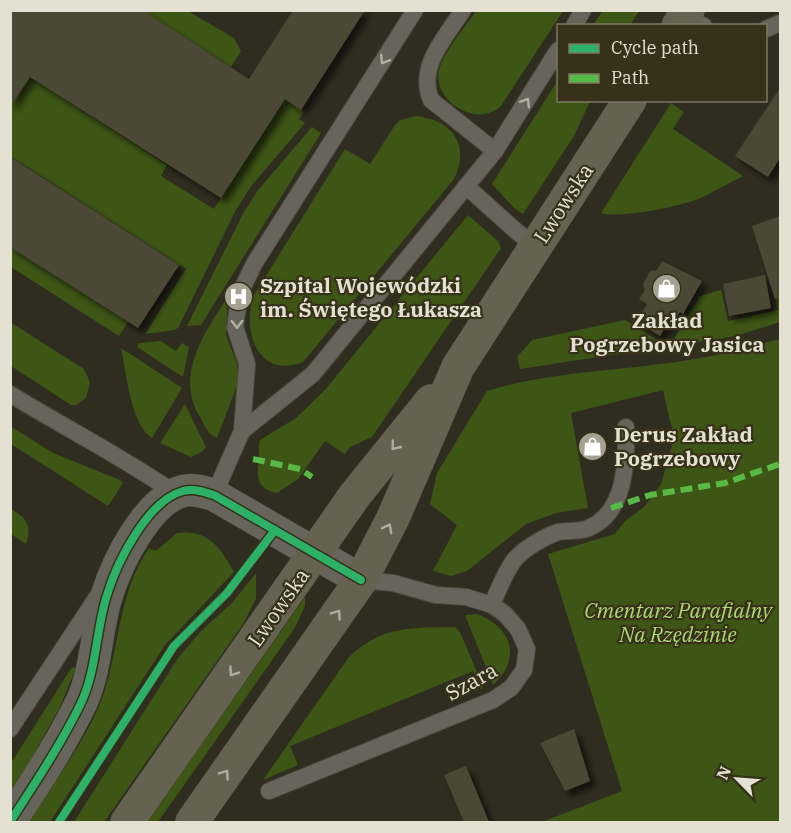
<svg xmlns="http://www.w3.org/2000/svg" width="791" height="833" font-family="'IBM Plex Serif',serif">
<defs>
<filter id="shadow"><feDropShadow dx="5.5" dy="5.5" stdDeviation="3" flood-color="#0009"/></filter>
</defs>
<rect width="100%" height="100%" fill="#2f2d1f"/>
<g fill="#3d5615">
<polygon points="603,10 639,10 639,11 630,25 593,25"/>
<polygon points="142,11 188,11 234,38 241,51 231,67"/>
<path d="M476 11H563L501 106C476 129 432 100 439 70 443 53 466 26 476 11Z"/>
<polygon points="30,77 167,165 161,176 214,209 285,99 304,112 299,119 305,123 252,185 236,210 178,328 174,330 145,334 186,269 11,157 10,107"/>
<polygon points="558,80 558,100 590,101 574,136 523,214 514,208 492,184"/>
<path d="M671 103 684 112 673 129 743 176C729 183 715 191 701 198 683 206 619 219 601 213Z"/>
<path d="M416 116C452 120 471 145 454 179L303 362C258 380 241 331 254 295L345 149 370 164 395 125 400 120Z"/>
<polygon points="312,127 321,133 201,325 187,326 244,212 258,190"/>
<path d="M468 215 498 241 501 248 372 437 350 447 345 454 325 441 298 479 277 493C251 488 259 470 259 454 259 450 258 446 260 440L296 418 324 391Z"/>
<polygon points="10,247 128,322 119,336 11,267"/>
<polygon points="780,289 780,322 736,336 520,369 517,357 532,340 625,320 656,339 674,339 700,296 721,290 728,321 778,310 774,291"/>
<path d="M228 296 226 335 237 364 238 383 217 438C208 435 205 426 200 417 174 374 206 331 228 296Z"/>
<polygon points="10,322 84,369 90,382 86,398 76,405 71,405 11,366"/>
<path d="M780 339V822H542L622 791 548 554 615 534 625 521 644 507 661 484 674 438 663 390 571 413 588 508 556 513 526 524 467 571 451 576 433 571 457 525 430 504 437 473 487 391C556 370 630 371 700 358 727 354 754 345 780 339Z"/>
<polygon points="161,341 176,351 182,343 189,347 183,377 137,347 139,343"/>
<path d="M121 348 182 388 152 438C131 425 126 372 121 348Z"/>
<polygon points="185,404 206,447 202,452 191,457 160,443"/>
<polygon points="10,426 53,453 120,480 123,483 108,506 11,444"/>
<path d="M10 509C27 517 32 527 26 544L11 534Z"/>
<path d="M177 533C208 529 221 548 234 572L165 645 50 822H28C54 782 86 741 103 696 120 646 118 593 149 548L156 551Z"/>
<polygon points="256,573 256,599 243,624 104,822 74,822 178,658 201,631 232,603"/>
<polygon points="305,597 305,606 294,629 158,822 147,822"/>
<path d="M477 614C512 627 522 659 493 685L465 615Z"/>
<path d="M455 627 460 632 483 686 481 690 473 671 290 746 298 765 263 780 349 657C383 625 411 628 455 627Z"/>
<polygon points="72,667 76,668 59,709 11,795 11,763"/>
</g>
<g fill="#4b4835" filter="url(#shadow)">
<polygon points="10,10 142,10 249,79 293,10 365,10 301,110 285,99 221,198 30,77 10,107"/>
<polygon points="780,88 780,158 768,177 735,156"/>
<polygon points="10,157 179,265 138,328 10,247"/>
<polygon points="780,216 780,298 775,299 752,226"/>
<polygon points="662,261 702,281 683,314 680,312 670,327 667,324 660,336 636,321 647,304 639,299 645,290 643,284 650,271 657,270"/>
<polygon points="765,275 771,308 729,316 723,284"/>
<polygon points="574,729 590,781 565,791 540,743"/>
<polygon points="466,766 489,822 464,822 444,775"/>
</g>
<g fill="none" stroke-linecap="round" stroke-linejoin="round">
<defs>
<g id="lane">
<path d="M463 10C445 38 417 67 431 100L495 151"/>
<polyline points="684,16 704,26"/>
<polyline points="574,26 583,10"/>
<polyline points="766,29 780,23"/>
<polyline points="466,186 516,231 536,246"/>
<path d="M10 394C65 428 123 457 176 494"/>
<polyline points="242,431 313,374 495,151 558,50"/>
<polyline points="214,495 242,431 247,364 235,327 240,293 254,264 415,10"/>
<path d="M492 605C498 590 505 572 515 559 525 548 544 537 558 532 567 530 577 532 586 529 626 515 627 461 626 427"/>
<polyline points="10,729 97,597"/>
<polyline points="269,791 493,700 511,688 524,670 527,649 518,629 505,614 492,605 466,597 436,595 393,583 361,580"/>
</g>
<path id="street" d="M10 822C35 783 62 743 82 701 97 667 96 629 107 595 117 562 148 500 183 491 194 488 203 492 214 495L361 580"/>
<g id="primary">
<polyline points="678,26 688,10"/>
<polyline points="127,822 355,495 431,401"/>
<polyline points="192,822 361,580 393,518 458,367 630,100"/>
</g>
</defs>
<use href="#lane" stroke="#4c493e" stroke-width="18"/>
<use href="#street" stroke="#4c493e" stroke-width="33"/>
<use href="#primary" stroke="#4c493e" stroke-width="34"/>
<use href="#lane" stroke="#67655b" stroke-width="16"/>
<use href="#street" stroke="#67655b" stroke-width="32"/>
<use href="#primary" stroke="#666252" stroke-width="33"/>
<g stroke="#58b947" stroke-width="6" stroke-dasharray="12 6" stroke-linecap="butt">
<polyline points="253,459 300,469 312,477"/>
<polyline points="611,508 650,495 725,483 780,464"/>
</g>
<defs>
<g id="cycleway">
<path d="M10 822C35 783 62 743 82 701 97 667 96 629 107 595 117 562 148 500 183 491 194 488 203 492 214 495L361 580"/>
<polyline points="59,822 174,646 227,593 275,530"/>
</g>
</defs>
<use href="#cycleway" stroke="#363118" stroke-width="11"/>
<use href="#cycleway" stroke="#2db169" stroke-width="8"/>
</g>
<defs><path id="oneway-chevron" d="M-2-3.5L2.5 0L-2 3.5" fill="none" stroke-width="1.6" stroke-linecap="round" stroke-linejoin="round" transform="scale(1.5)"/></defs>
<g stroke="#b2afa2">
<use href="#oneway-chevron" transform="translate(384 60) rotate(122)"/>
<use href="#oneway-chevron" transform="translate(526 102) rotate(-58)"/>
<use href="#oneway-chevron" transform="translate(237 324) rotate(89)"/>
</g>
<g stroke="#b2ae9f">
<use href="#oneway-chevron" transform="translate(395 446) rotate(129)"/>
<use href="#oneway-chevron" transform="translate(388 528) rotate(-62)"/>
<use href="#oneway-chevron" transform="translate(337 614) rotate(-55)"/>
<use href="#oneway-chevron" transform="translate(233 672) rotate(125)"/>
<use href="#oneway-chevron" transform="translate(225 774) rotate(-55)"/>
</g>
<defs>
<symbol id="shop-disc" viewBox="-11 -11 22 22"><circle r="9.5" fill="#a5a193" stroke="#363118"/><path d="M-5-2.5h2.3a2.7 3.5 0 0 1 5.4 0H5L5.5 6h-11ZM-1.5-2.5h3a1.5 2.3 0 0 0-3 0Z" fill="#fff"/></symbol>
<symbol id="hospital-disc" viewBox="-11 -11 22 22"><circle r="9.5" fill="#a5a193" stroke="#363118"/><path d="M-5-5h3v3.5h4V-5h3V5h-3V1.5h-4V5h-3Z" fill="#fff"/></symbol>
</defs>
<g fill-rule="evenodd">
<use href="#shop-disc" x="650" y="272" width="33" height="33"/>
<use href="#hospital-disc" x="222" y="280" width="33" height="33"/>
<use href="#shop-disc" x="576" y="430" width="33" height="33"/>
</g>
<g text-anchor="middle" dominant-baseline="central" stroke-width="4.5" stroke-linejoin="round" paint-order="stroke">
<g font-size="21" fill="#e4e0d2" stroke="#363118">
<text transform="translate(563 203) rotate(-57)">Lwowska</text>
<text transform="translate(278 607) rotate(-55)">Lwowska</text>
<text transform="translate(471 681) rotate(-29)">Szara</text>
</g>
<g font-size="21" font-weight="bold" fill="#e4e0d2" stroke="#363118" text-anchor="start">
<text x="260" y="285">Szpital Wojewódzki<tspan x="260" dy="24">im. Świętego Łukasza</tspan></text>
<text x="667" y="320" text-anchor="middle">Zakład<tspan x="667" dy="24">Pogrzebowy Jasica</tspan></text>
<text x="614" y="434">Derus Zakład<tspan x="614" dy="24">Pogrzebowy</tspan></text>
</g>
<g font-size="21" font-style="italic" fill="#acda75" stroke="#363118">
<text x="678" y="610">Cmentarz Parafialny<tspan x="678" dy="24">Na Rzędzinie</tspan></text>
</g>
</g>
<rect width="791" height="833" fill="none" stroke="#e4e0d2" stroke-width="24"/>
<rect x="557" y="24" width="210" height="78" fill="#363118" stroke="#7c7762" stroke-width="1.5"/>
<rect x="569" y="44" width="30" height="9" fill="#2db169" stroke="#7c7762" stroke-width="1.5"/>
<text x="611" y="54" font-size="18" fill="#e4e0d2">Cycle path</text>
<rect x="569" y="74" width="30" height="9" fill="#58b947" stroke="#7c7762" stroke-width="1.5"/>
<text x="611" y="84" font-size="18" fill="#e4e0d2">Path</text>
<g transform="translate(737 779) rotate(295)" stroke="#363118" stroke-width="4.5" paint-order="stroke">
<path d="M0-4.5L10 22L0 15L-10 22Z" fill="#e4e0d2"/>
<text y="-9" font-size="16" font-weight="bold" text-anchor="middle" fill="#e4e0d2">N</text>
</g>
</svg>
